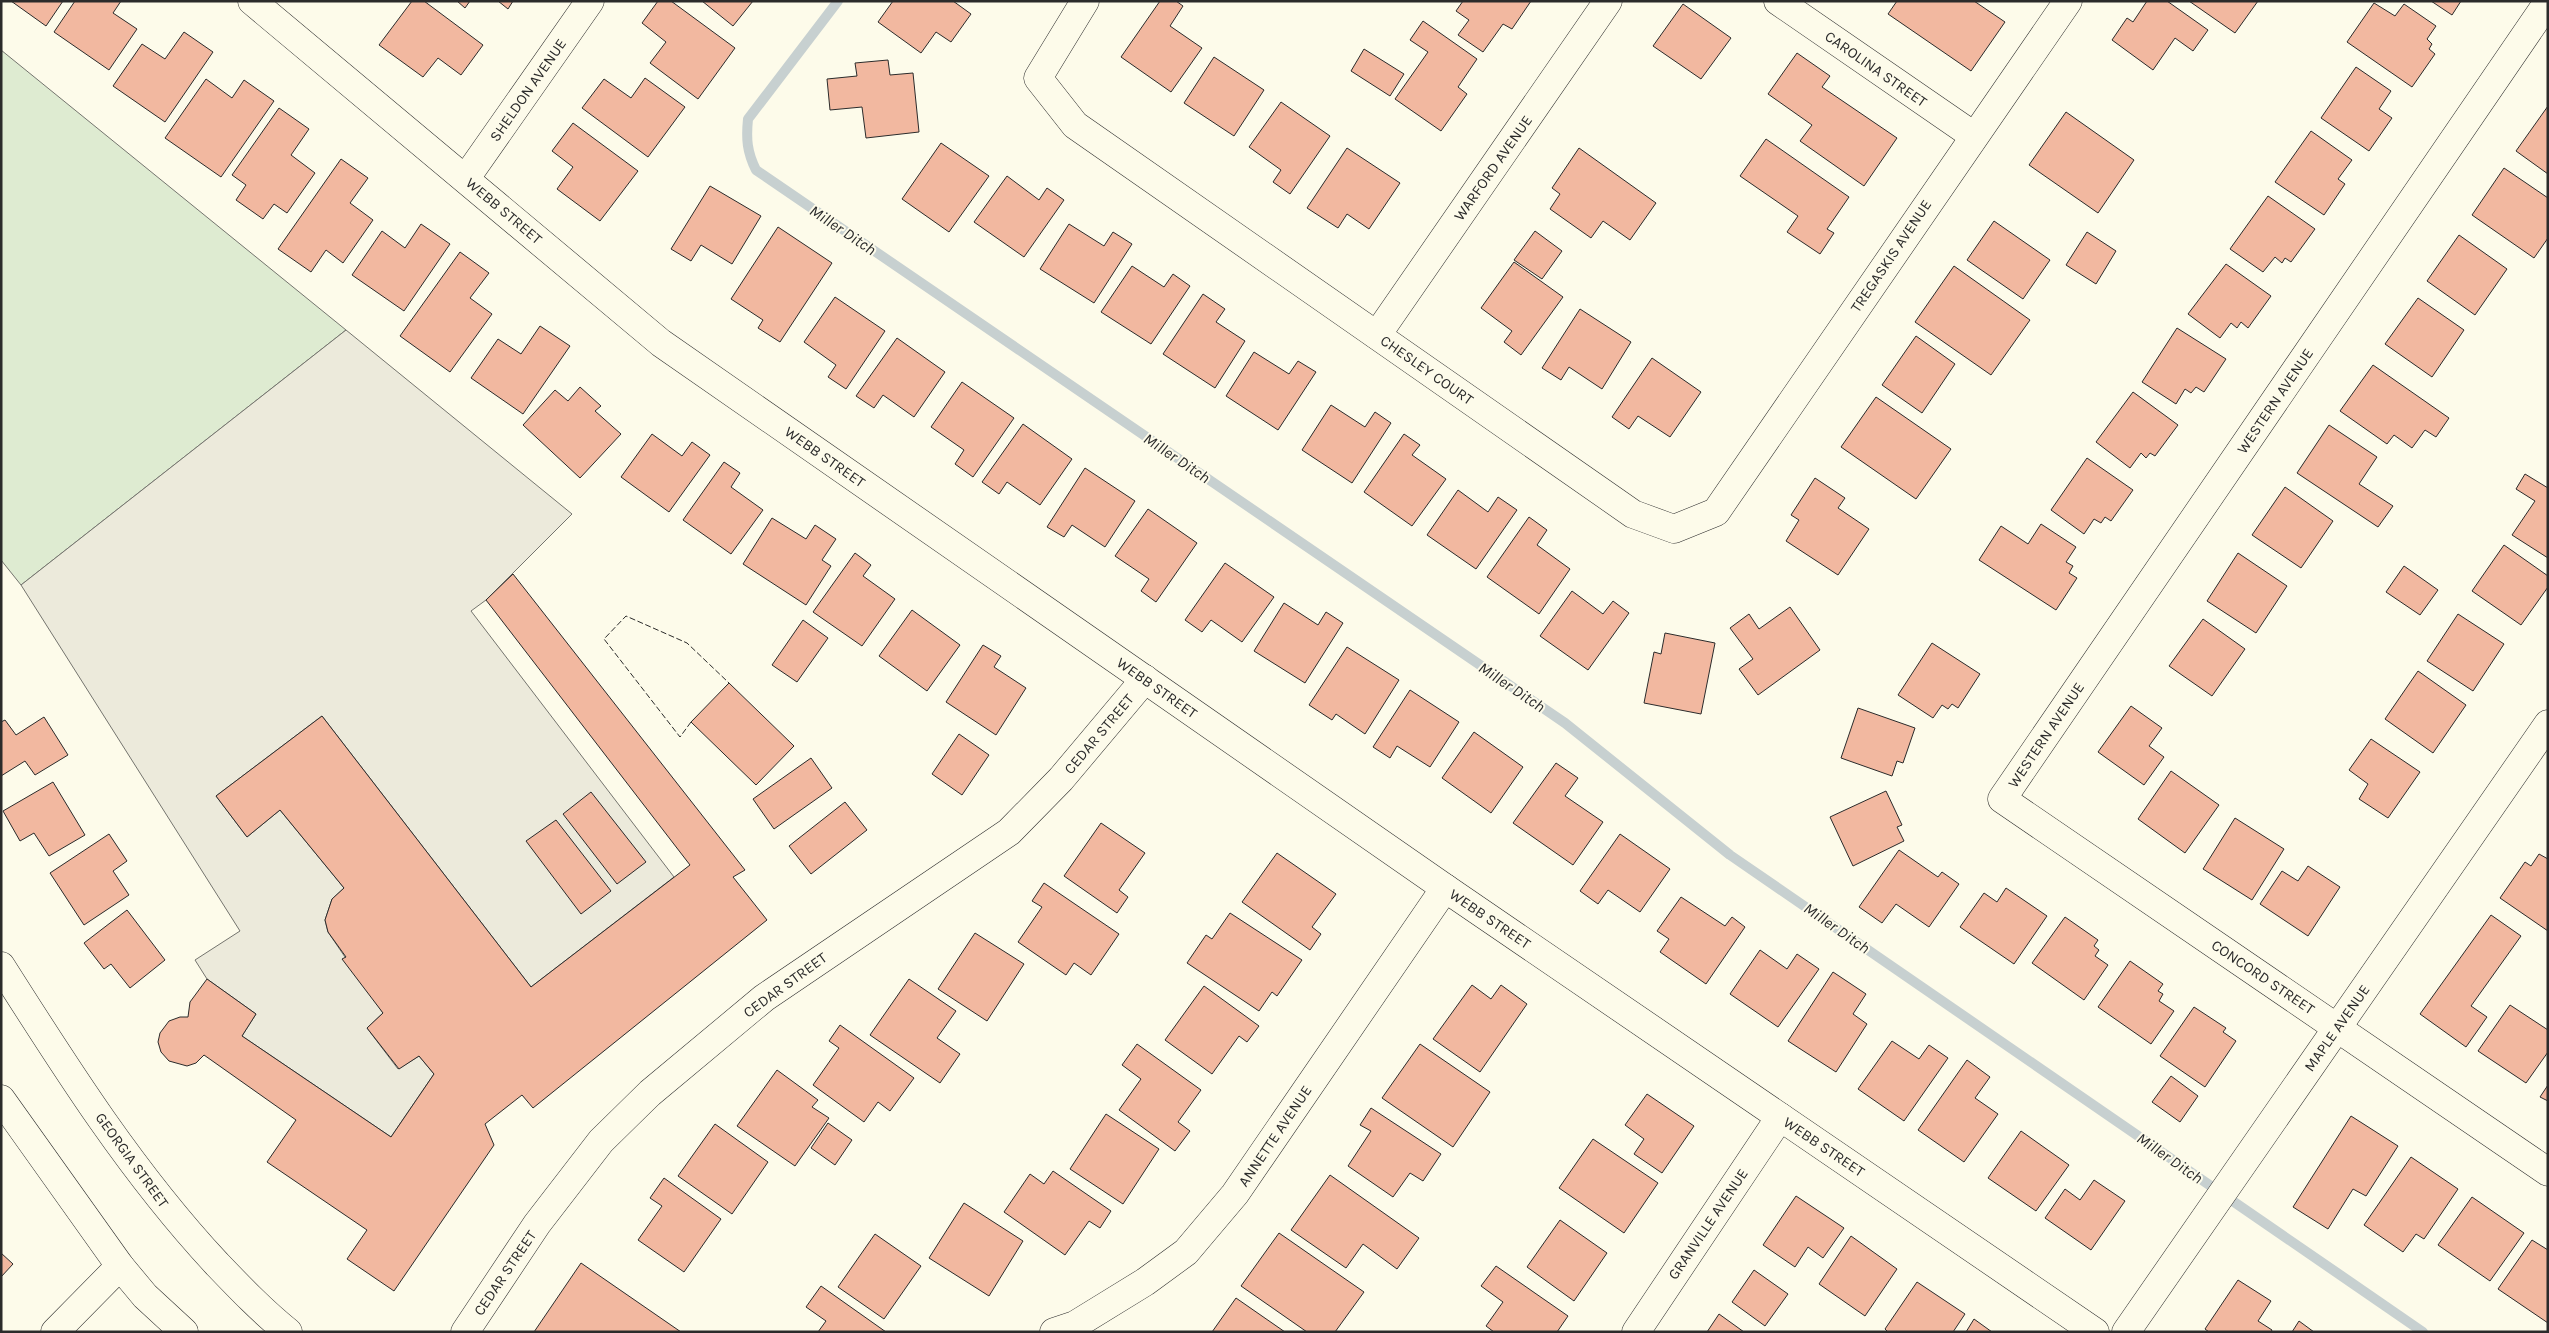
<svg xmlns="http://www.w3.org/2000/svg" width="2549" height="1333" font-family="Karla,sans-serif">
<rect width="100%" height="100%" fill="#fdfbea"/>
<polygon fill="#deebd1" stroke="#74746e" points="1,50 346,330 21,585 1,560"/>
<polygon fill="#eceadb" stroke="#74746e" points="346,330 572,514 486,600 471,611 674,877 531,987 322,716 216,796 247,837 280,810 344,888 332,899 325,920 328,932 383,1013 367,1028 398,1069 419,1056 434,1074 391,1137 242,1036 256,1014 207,979 195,960 240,931 21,585"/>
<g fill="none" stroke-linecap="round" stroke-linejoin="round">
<path stroke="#c7d0d0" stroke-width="10" d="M838 1 748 119C746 139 747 152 756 170L1565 723 1730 855 2423 1332"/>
</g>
<g fill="#f2b8a0" stroke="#2b2b2b">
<polygon points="11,1 63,1 46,26"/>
<polygon points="75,1 121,1 113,13 137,29 109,70 54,32"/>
<polygon points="412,1 424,1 483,45 461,75 438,58 423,77 379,45"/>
<polygon points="457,1 470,1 465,8"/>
<polygon points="498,1 513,1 508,9"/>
<polygon points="658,1 671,1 735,48 698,99 650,63 666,42 642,23"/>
<polygon points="702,1 753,1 733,26"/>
<polygon points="893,1 953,1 971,14 951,42 936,32 921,53 878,22"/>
<polygon points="1160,1 1176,1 1183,6 1170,26 1202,48 1171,92 1121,57"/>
<polygon points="1463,1 1531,1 1512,29 1503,24 1483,52 1458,35 1469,20 1456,11"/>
<polygon points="1897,1 1974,1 2005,22 1971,71 1888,14"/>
<polygon points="2147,1 2167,1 2208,30 2193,51 2175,38 2153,70 2112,40 2127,18 2133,22"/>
<polygon points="2189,1 2258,1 2235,33"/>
<polygon points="2431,1 2461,1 2452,15"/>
<polygon points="2374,3 2395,16 2404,4 2436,26 2427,39 2432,44 2429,49 2435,54 2412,87 2347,42"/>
<polygon points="1683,4 1731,38 1701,79 1653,46"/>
<polygon points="1423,21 1477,59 1458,87 1467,94 1441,131 1395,99 1428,52 1410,40"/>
<polygon points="184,32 213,52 165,122 113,86 142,44 165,59"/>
<polygon points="1364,49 1404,74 1390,96 1351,71"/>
<polygon points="1797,53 1830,76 1822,87 1897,138 1864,186 1800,141 1812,125 1768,94"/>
<polygon points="1214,57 1264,90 1234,136 1184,103"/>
<polygon points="888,60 890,75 913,73 919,132 866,138 862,107 830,110 827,79 857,76 855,63"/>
<polygon points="2356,67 2391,91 2379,109 2392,118 2369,151 2321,118"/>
<polygon points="645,78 685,107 648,157 582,108 604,79 631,98"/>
<polygon points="206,79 232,98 244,80 274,101 221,177 165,138"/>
<polygon points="1281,102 1330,136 1290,194 1273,182 1281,170 1249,147"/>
<polygon points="2548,106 2548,174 2516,151"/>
<polygon points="279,108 309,129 291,155 315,173 287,213 274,204 263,219 236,200 246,185 232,175"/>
<polygon points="2066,112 2134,160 2098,213 2029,165"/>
<polygon points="573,123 638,171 600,221 557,189 573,167 552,151"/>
<polygon points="2311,131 2352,160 2338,179 2345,184 2324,215 2275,182"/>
<polygon points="1766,139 1849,197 1827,229 1834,233 1820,254 1787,232 1798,216 1740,176"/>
<polygon points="941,143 989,176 949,232 902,199"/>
<polygon points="1347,148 1400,183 1369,229 1347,214 1338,228 1307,208"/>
<polygon points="1579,148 1656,203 1630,240 1603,221 1591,238 1550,209 1560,194 1552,188"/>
<polygon points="341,159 368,178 350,203 373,220 343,263 326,250 311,272 278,249"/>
<polygon points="2504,168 2548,198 2548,238 2534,258 2472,215"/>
<polygon points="1007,176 1039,200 1047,188 1064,200 1024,257 974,222"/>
<polygon points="710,186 761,216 732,264 701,245 691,261 671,249"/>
<polygon points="2268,196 2315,229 2291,262 2285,258 2282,263 2275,257 2263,272 2230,249"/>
<polygon points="1994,221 2050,260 2023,299 1967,260"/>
<polygon points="421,224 450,244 404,311 352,275 382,231 405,248"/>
<polygon points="1069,224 1104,246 1113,232 1132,244 1094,303 1040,269"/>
<polygon points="778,227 832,263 780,342 758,328 763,320 731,299"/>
<polygon points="1535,231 1562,251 1542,279 1514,260"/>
<polygon points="2087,232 2116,251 2096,284 2066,265"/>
<polygon points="2459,235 2507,269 2475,315 2427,281"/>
<polygon points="460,252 489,273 470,298 492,314 450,372 400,336"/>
<polygon points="1514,262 1563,297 1521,355 1504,342 1512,331 1481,308"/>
<polygon points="2226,264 2271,296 2248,328 2241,322 2237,328 2231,323 2220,338 2188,314"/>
<polygon points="1132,266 1164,287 1173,274 1190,286 1151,344 1101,312"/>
<polygon points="1954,266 2030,320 1991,375 1915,322"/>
<polygon points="1203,294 1225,309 1216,322 1245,341 1215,388 1163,354"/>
<polygon points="835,297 885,331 846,389 828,377 836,365 804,342"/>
<polygon points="2418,298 2464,330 2432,377 2385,344"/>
<polygon points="1580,309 1631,342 1602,389 1569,367 1561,380 1542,368"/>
<polygon points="540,326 570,346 523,414 471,378 498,339 521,354"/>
<polygon points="2177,328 2226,359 2204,392 2196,387 2191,393 2185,389 2176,404 2142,382"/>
<polygon points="1916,336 1955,364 1922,413 1882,385"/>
<polygon points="897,338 945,372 914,417 883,395 874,408 856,396"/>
<polygon points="1254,352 1289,374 1298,361 1316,372 1278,430 1226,396"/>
<polygon points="1652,358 1701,392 1670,437 1638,416 1629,429 1612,417"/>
<polygon points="2373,365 2449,418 2436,437 2425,430 2412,448 2394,435 2387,444 2340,411"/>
<polygon points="962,382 1014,418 973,477 955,464 964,450 931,427"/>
<polygon points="580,387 601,406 595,411 621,434 580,478 523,425 555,390 568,401"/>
<polygon points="2133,392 2178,425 2155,456 2150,453 2146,458 2141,453 2130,468 2096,442"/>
<polygon points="1876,397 1951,449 1916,499 1841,447"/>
<polygon points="1331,405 1365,427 1375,412 1391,423 1352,483 1302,450"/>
<polygon points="1023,424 1072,459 1040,505 1007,482 999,494 982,482"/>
<polygon points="2329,425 2377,457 2359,484 2393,506 2378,527 2297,473"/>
<polygon points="652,434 682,456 692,442 710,455 669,512 621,477"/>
<polygon points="1404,434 1420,445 1412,455 1446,479 1412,526 1364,492"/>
<polygon points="2087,458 2133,490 2111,521 2105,517 2101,523 2094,519 2084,534 2051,510"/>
<polygon points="724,462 740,473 731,487 763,510 731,554 683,520"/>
<polygon points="1085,468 1135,501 1105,547 1072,525 1064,537 1047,527"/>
<polygon points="2525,474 2548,488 2548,558 2512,535 2535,501 2516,489"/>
<polygon points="1815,478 1845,498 1838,508 1869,529 1838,575 1786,541 1799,520 1791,515"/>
<polygon points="2285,487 2333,521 2301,568 2252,535"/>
<polygon points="1458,490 1488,512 1498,497 1517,510 1476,569 1427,535"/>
<polygon points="1148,509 1197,543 1156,602 1141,591 1149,579 1115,556"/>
<polygon points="1529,517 1547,530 1537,545 1570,569 1539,614 1487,577"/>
<polygon points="772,518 806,539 815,525 836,539 822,560 831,566 806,605 743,564"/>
<polygon points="2041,524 2076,547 2066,562 2073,566 2069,573 2077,578 2056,610 1979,560 2001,526 2028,544"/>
<polygon points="2504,545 2548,576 2548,587 2521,625 2472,591"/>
<polygon points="855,553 871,565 863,576 895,599 862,646 813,612"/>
<polygon points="2238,553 2287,586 2256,633 2207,601"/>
<polygon points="1225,563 1274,597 1242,642 1211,620 1202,632 1185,620"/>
<polygon points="2404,566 2438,590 2420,615 2386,592"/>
<polygon points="513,574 745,870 733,877 767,920 533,1108 522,1095 485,1124 494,1145 394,1291 347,1259 367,1230 267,1162 296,1120 204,1055 196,1063 187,1066 169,1061 161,1052 158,1042 160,1033 169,1021 180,1017 188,1017 190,1002 207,979 256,1014 242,1036 391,1137 434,1074 419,1056 399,1069 367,1028 383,1013 342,959 346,957 328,932 325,920 332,899 344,888 280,810 247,837 216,796 322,716 531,987 690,865 486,600"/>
<polygon points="1572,591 1603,614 1613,601 1629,613 1588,670 1540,636"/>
<polygon points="1284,603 1318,625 1326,612 1343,623 1305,683 1254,651"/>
<polygon points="1790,607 1820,650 1758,695 1739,669 1753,659 1730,628 1749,614 1759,629"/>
<polygon points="912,610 960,645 927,691 879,656"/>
<polygon points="2458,614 2504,644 2473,691 2427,661"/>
<polygon points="2203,619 2245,649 2212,696 2169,666"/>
<polygon points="803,620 828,638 797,682 772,665"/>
<polygon points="1665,633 1715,643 1701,714 1644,703 1654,652 1661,654"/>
<polygon points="1932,643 1980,674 1958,708 1952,704 1948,709 1942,705 1933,718 1898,695"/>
<polygon points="983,645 1001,656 994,667 1026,688 996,735 946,702"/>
<polygon points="1347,647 1399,680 1365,734 1336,714 1332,720 1309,705"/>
<polygon points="2418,671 2466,705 2433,753 2385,719"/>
<polygon points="729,683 794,746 756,785 691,722"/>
<polygon points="1410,690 1459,722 1430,767 1397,746 1390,758 1373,747"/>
<polygon points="2131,706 2162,728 2149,746 2164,757 2144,785 2098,752"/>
<polygon points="1858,708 1915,728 1903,763 1897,761 1892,776 1841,758"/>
<polygon points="44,717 68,755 35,775 25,761 1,776 1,722 5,720 16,735"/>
<polygon points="1474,732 1523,767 1491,813 1442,778"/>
<polygon points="959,734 989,755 962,795 932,774"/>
<polygon points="2371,739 2420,772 2388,818 2359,799 2368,784 2349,770"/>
<polygon points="811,758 832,788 774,829 753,799"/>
<polygon points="1556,763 1578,778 1565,796 1603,822 1573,865 1513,823"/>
<polygon points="2171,771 2219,805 2185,853 2138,819"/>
<polygon points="53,782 85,835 49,856 34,833 20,841 3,811"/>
<polygon points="1886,791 1902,825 1897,827 1904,841 1853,866 1830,817"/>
<polygon points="591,792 646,862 617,884 563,814"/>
<polygon points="845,802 867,830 811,874 789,846"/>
<polygon points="2235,818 2284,849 2252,900 2203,869"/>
<polygon points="556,820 611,891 581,914 526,841"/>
<polygon points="1101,823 1145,853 1119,890 1128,897 1117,913 1064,876"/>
<polygon points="109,834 127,861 113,871 129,895 84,925 50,873"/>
<polygon points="1620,834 1670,869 1640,912 1608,890 1598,904 1580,891"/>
<polygon points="1899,850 1938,877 1942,872 1959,884 1929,927 1896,904 1882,923 1859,907"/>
<polygon points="1277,853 1336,894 1312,927 1321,934 1310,950 1242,902"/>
<polygon points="2539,854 2548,859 2548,931 2500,898 2525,862 2531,866"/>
<polygon points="2308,866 2340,887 2308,936 2260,904 2282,871 2298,881"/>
<polygon points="1044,883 1119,934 1091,975 1074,963 1066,975 1018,942 1042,907 1032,901"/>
<polygon points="2006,888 2047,916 2014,964 1960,927 1984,893 1997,902"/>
<polygon points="1681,897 1725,926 1732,917 1745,927 1706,984 1660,952 1669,939 1657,931"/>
<polygon points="127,910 165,960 130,988 111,964 104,969 84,943"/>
<polygon points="1230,913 1302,960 1277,996 1272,992 1259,1011 1187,963 1206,935 1212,939"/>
<polygon points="2491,915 2521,936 2471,1006 2487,1017 2466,1047 2420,1014"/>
<polygon points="2065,917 2098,940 2094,946 2099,950 2095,956 2108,965 2084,1000 2032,963"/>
<polygon points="975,933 1024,964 987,1021 938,989"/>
<polygon points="1760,950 1787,969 1797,954 1819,969 1778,1027 1730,994"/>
<polygon points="2130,961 2163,984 2158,991 2163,994 2159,1001 2174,1011 2151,1044 2098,1007"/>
<polygon points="1833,972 1866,994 1853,1014 1867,1024 1836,1072 1788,1041"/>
<polygon points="909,979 956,1011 937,1038 960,1054 940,1083 870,1035"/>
<polygon points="1472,985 1491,999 1501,985 1527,1004 1480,1072 1433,1039"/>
<polygon points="1204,986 1259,1026 1247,1042 1239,1036 1212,1074 1165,1040"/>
<polygon points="2510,1005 2548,1030 2548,1052 2526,1083 2478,1051"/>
<polygon points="2194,1007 2226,1028 2223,1032 2236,1041 2205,1087 2160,1056"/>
<polygon points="840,1025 914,1078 890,1111 878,1102 864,1122 813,1085 839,1048 829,1041"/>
<polygon points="1892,1041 1919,1059 1929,1045 1948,1058 1904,1121 1858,1089"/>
<polygon points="1137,1044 1201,1090 1178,1122 1190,1131 1175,1151 1119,1110 1141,1079 1122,1065"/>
<polygon points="1420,1044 1490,1092 1453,1147 1382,1098"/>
<polygon points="1967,1060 1990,1077 1975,1098 1998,1114 1964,1162 1918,1130"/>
<polygon points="777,1070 818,1100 812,1107 829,1118 795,1166 737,1126"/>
<polygon points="2171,1076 2198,1096 2180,1122 2152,1102"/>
<polygon points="2548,1085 2548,1101 2540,1097"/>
<polygon points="1647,1094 1694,1126 1662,1173 1634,1154 1644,1139 1625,1125"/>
<polygon points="1371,1108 1441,1154 1423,1181 1410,1173 1393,1197 1348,1166 1371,1131 1360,1125"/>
<polygon points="1106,1114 1159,1149 1123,1204 1070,1169"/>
<polygon points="2351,1116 2398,1146 2366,1196 2353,1189 2328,1229 2293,1207"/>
<polygon points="828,1123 852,1140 835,1165 811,1148"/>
<polygon points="715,1124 768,1162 732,1214 678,1176"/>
<polygon points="2021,1131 2069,1165 2036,1211 1988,1178"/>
<polygon points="1593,1139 1658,1183 1624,1233 1559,1188"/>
<polygon points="2411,1157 2458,1189 2424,1239 2416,1234 2403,1252 2364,1225"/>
<polygon points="1053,1171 1111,1211 1100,1228 1089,1221 1065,1255 1004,1212 1030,1174 1044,1184"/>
<polygon points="1330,1175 1419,1238 1397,1269 1363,1244 1346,1268 1291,1230"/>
<polygon points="664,1178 721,1219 684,1272 638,1240 662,1206 650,1198"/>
<polygon points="2094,1180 2125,1201 2091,1250 2045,1218 2065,1189 2080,1200"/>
<polygon points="1796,1196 1844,1228 1823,1258 1808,1247 1795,1267 1763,1245"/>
<polygon points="2472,1197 2524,1233 2490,1281 2438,1245"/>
<polygon points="964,1203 1023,1241 989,1296 929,1258"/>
<polygon points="1560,1220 1607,1253 1574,1301 1527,1267"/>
<polygon points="1279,1233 1364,1292 1335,1332 1307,1332 1241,1286"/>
<polygon points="875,1234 921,1266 884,1319 838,1287"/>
<polygon points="1851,1236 1897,1269 1865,1316 1819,1284"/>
<polygon points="2532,1240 2548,1250 2548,1323 2498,1289"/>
<polygon points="1,1253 13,1264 1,1277"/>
<polygon points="581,1263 681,1332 534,1332"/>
<polygon points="1496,1266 1568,1316 1557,1332 1494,1332 1486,1326 1503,1302 1481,1286"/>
<polygon points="1754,1270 1788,1294 1765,1326 1732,1302"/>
<polygon points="2238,1280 2271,1301 2258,1321 2272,1330 2271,1332 2209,1332 2205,1329"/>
<polygon points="1917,1282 1965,1314 1953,1332 1888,1332 1885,1329"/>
<polygon points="821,1286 886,1332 818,1332 826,1321 806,1307"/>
<polygon points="1236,1298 1285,1332 1212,1332"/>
<polygon points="1719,1314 1744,1332 1707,1332"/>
<polygon points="1974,1319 1992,1332 1966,1332"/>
<polygon points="2299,1321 2314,1332 2292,1332"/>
</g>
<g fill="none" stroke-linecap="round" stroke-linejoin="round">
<defs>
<g id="street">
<polyline points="252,1 661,343 1445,888 2095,1332"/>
<polyline points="1085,1 1038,78 1075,125 1633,514 1674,529 1716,512 2068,1"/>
<polyline points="1778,1 1974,136"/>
<polyline points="2548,2 2002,799 2548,1172"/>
<polyline points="466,178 590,1"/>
<polyline points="1377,335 1608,1"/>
<polyline points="55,1332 120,1266"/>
<polyline points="465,1332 537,1224 601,1141 650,1093 764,998 1009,832 1061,779 1145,679"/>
<polyline points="1054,1332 1075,1325 1145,1282 1186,1252 1235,1194 1445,888"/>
<polyline points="1636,1332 1780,1117"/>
</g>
<g id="secondary">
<path d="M1 966C67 1070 133 1174 217 1264 240 1288 262 1311 288 1332"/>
<polyline points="1,1099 120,1266 145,1296 184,1332"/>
<polyline points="2126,1332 2548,724"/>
</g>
</defs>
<use href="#street" stroke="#2b2b2b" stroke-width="29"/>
<use href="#secondary" stroke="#2b2b2b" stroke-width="29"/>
<use href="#street" stroke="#fdfbea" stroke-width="28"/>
<use href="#secondary" stroke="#fdfbea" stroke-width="28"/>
<polyline stroke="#2b2b2b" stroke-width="1" stroke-dasharray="6 2.5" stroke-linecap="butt" points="691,722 680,737 604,639 626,616 687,643 729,683"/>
</g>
<g text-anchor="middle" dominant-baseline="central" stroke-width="4" stroke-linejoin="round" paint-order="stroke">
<g font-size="15" fill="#2b2b2b" stroke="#fdfbea">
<text transform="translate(1876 69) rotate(35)">CAROLINA STREET</text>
<text transform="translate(528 90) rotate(-55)">SHELDON AVENUE</text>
<text transform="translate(1493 168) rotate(-55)">WARFORD AVENUE</text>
<text transform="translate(504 211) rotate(40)">WEBB STREET</text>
<text transform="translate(1891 256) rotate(-56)">TREGASKIS AVENUE</text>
<text transform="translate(1427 370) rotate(35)">CHESLEY COURT</text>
<text transform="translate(2275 401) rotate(-56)">WESTERN AVENUE</text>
<text transform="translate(825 457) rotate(35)">WEBB STREET</text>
<text transform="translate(1157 688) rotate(35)">WEBB STREET</text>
<text transform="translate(1099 734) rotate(-50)">CEDAR STREET</text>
<text transform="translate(2046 735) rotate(-56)">WESTERN AVENUE</text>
<text transform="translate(1490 919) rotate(34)">WEBB STREET</text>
<text transform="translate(2263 977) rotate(34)">CONCORD STREET</text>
<text transform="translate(785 985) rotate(-36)">CEDAR STREET</text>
<text transform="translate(2337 1028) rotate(-55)">MAPLE AVENUE</text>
<text transform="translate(1275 1136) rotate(-56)">ANNETTE AVENUE</text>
<text transform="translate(1824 1147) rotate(34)">WEBB STREET</text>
<text transform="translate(132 1160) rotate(54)">GEORGIA STREET</text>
<text transform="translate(1708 1224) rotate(-56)">GRANVILLE AVENUE</text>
<text transform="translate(505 1273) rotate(-56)">CEDAR STREET</text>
</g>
<g font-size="16" font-style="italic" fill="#2b2b2b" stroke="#fdfbea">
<text transform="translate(843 230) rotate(34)">Miller Ditch</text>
<text transform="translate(1177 458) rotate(34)">Miller Ditch</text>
<text transform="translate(1512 687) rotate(34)">Miller Ditch</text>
<text transform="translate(1837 928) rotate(35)">Miller Ditch</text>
<text transform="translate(2170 1158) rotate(35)">Miller Ditch</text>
</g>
</g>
<rect width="2549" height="1333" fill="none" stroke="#2b2b2b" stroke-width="5"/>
</svg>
